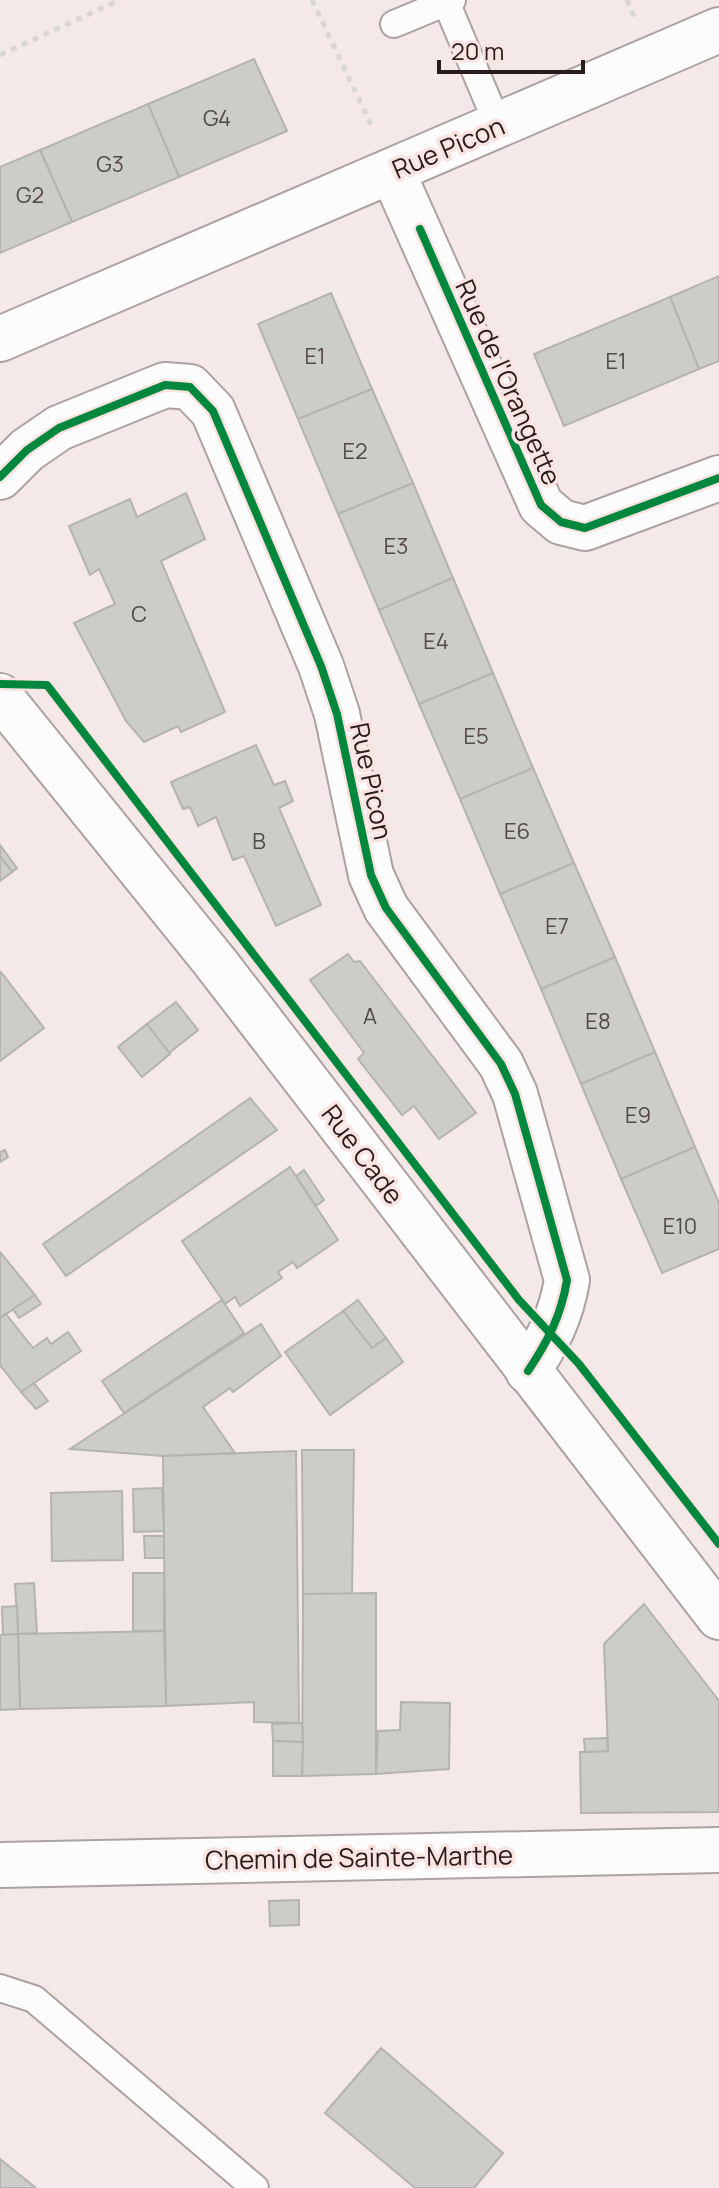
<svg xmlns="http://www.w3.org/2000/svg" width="719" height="2188" font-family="Manrope,sans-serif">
<rect width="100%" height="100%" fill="#f4e9e8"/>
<g fill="#cccdc8" stroke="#b4b3af" stroke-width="2">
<polygon points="254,59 287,131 179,177 148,104"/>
<polygon points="148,104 179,177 72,222 40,150"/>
<polygon points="40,150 72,222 0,253 0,167"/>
<polygon points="719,276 719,361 699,369 670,297"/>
<polygon points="331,293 372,389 298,419 258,324"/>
<polygon points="670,297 699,369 564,426 534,354"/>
<polygon points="372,389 413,483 338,514 298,419"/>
<polygon points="413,483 453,578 379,610 338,514"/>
<polygon points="186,493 205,539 161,561 225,712 181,732 178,726 144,742 126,721 74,623 115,604 99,569 90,575 69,526 130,499 137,517"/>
<polygon points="453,578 493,673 419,704 379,610"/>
<polygon points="493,673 533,768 460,799 419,704"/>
<polygon points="256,745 274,785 285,781 293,801 279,808 321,905 276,926 244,856 233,860 216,817 198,826 190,807 183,809 171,782"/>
<polygon points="533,768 574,863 500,894 460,799"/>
<polygon points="0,845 17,868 12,872 0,856"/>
<polygon points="0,856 12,872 0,881"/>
<polygon points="574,863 615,957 541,989 500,894"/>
<polygon points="348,954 354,962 360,961 476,1113 439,1139 414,1106 402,1115 358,1059 364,1053 310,980"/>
<polygon points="615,957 655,1052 581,1084 541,989"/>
<polygon points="1,972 44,1028 0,1061 0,973"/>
<polygon points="176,1002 198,1030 169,1053 147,1024"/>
<polygon points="147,1024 170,1054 142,1077 118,1047"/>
<polygon points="655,1052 695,1147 621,1179 581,1084"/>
<polygon points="250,1098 277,1130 66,1276 43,1244"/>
<polygon points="695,1147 719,1203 719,1249 662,1273 621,1179"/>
<polygon points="5,1150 8,1157 0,1162 0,1152"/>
<polygon points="290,1167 338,1240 297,1268 293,1262 278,1272 282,1278 240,1306 235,1297 225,1304 182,1241"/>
<polygon points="304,1170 324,1200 316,1206 296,1176"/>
<polygon points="0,1252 35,1295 0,1318"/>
<polygon points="35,1295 41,1304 19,1318 13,1309"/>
<polygon points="222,1300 244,1333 124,1413 102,1381"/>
<polygon points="358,1300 386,1338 372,1348 343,1311"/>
<polygon points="343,1311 372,1348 386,1338 403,1362 330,1415 285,1352"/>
<polygon points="6,1314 33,1348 47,1338 51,1344 68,1332 81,1351 21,1392 0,1365 0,1318"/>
<polygon points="261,1324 281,1356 233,1392 230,1388 203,1407 235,1453 163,1456 70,1449"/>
<polygon points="34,1383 48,1401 36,1409 21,1392"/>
<polygon points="302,1450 354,1450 352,1594 303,1594"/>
<polygon points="296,1451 299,1723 254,1722 254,1702 166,1706 163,1456"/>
<polygon points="162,1488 164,1531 134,1532 133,1489"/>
<polygon points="122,1491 123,1560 52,1561 51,1493"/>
<polygon points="144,1536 164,1536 164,1558 145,1558"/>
<rect x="133" y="1573" width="31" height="58"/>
<polygon points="34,1583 37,1633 18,1634 15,1584"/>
<polygon points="376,1593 376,1774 302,1776 303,1594"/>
<polygon points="644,1604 719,1701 719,1812 581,1813 580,1752 608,1751 604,1644"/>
<polygon points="17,1606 18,1634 3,1635 2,1607"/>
<polygon points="164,1631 166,1706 20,1709 18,1634"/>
<polygon points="18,1634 20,1709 0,1710 0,1635"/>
<polygon points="401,1702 450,1703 449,1769 376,1774 378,1731 400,1730"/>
<polygon points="302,1723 303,1742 273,1741 272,1724"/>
<polygon points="607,1738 608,1751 585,1752 584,1739"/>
<polygon points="273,1741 303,1742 302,1776 273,1776"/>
<polygon points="299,1900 299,1925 270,1926 269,1901"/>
<polygon points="381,2048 503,2153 474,2188 415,2188 325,2113"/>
<polygon points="0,2159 36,2188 0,2188"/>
</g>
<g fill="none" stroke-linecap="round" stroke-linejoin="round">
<defs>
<g id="service">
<polyline points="446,2 498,125"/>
<polyline points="394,24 452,0"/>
<polyline points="0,1988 34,1999 255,2188"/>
</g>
<g id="minor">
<polyline points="392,171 541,505 561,522 585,528 719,478"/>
<polyline points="0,339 719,30"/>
<path d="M0 477 27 450 59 428 165 385 190 387 213 411 321 666 337 714 371 875 386 908 501 1064 515 1094 567 1280C561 1316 548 1341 528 1371"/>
<polyline points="0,696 215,962 719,1617"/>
<polyline points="0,1865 719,1850"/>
</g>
</defs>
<use href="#service" stroke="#aca2a0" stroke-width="30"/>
<use href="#minor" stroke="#aca2a0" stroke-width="48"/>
<g stroke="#d9d5d5" stroke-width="5" stroke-dasharray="6 6" stroke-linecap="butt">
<polyline points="312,0 373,129"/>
<polyline points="627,0 634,17"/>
<polyline points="0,55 120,0"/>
</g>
<use href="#service" stroke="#fdfcfc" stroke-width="26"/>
<use href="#minor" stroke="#fdfcfc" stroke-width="44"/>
<defs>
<g id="cycleway">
<polyline points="420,229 541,505 561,522 585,528 719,478"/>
<path d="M0 477 27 450 59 428 165 385 190 387 213 411 321 666 337 714 371 875 386 908 501 1064 515 1094 567 1280C561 1316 548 1341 528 1371"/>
<polyline points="0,684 47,685 519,1300 579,1364 719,1544"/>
</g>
</defs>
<use href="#cycleway" stroke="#fae4e2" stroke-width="13"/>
<use href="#cycleway" stroke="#00873e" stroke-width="8"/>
</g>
<g text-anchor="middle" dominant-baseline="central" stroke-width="7" stroke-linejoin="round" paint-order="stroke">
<g font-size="22" fill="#524846">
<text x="217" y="118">G4</text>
<text x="110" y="164">G3</text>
<text x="30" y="195">G2</text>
<text x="315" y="356">E1</text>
<text x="616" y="361">E1</text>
<text x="355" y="451">E2</text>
<text x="396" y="546">E3</text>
<text x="139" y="614">C</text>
<text x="436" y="641">E4</text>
<text x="476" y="736">E5</text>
<text x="517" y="831">E6</text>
<text x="259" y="841">B</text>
<text x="557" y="926">E7</text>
<text x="370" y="1016">A</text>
<text x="598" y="1021">E8</text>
<text x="638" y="1115">E9</text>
<text x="680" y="1226">E10</text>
</g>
<g font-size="26" fill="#291c1b" stroke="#fae4e2">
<text transform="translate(448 147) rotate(-23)">Rue Picon</text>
<text transform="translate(509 382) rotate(66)">Rue de l'Orangette</text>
<text transform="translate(372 781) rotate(78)">Rue Picon</text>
<text transform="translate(363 1154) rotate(53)">Rue Cade</text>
<text transform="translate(359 1857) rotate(-1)">Chemin de Sainte-Marthe</text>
</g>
</g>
<path d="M439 60v12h144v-12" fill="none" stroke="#291c1b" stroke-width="4"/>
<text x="451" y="60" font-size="24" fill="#291c1b" stroke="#fae4e2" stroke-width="6" paint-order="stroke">20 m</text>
</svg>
